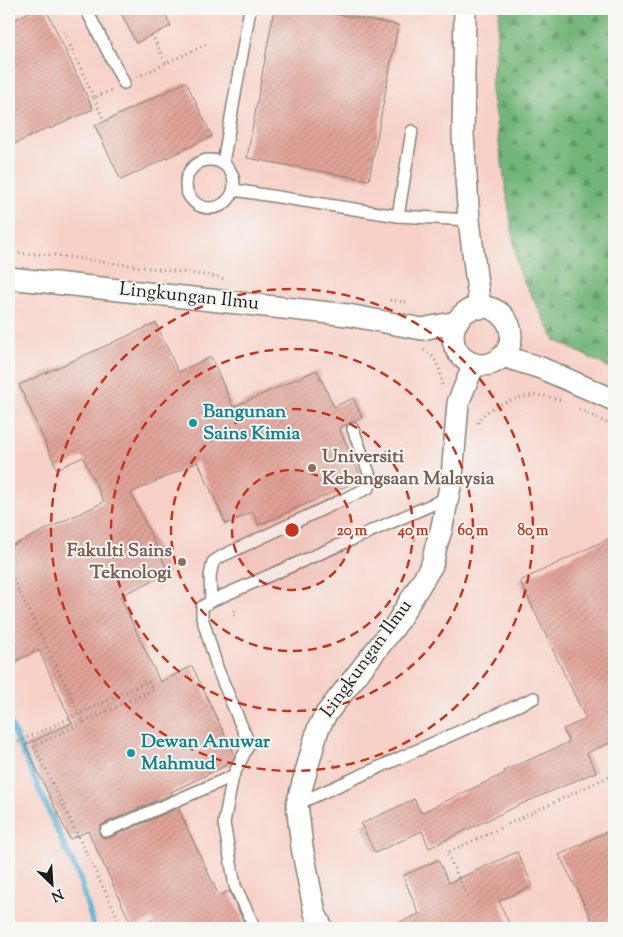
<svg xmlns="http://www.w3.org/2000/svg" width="623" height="937" font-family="'Sorts Mill Goudy',serif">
<defs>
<pattern id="forest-firs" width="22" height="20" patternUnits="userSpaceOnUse" patternTransform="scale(1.25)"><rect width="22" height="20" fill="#72b578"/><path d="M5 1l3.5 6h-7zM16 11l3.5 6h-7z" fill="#5d9262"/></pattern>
<pattern id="building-hatch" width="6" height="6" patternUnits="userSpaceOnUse" patternTransform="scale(1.25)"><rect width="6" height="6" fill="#e1a398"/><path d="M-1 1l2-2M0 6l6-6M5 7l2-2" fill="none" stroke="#c08c82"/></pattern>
</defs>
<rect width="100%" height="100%" fill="#f6f6f2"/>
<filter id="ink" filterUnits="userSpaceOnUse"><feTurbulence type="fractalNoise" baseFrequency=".02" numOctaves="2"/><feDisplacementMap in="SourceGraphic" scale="10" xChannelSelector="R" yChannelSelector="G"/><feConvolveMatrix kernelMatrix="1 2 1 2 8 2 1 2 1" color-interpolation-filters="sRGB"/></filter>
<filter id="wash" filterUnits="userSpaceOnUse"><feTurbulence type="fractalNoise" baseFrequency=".0096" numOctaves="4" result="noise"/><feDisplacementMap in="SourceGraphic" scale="20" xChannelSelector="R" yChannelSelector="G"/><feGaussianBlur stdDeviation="1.12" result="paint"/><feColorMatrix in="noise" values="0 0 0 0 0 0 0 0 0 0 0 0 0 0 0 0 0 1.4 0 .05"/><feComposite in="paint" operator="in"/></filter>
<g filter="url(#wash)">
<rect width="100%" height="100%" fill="#efe7cf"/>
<rect fill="#f7d1c8" x="9" y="9" width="605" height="919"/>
<polygon fill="url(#forest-firs)" stroke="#47684a" points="500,9 614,9 614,370 555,340 518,270 491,89"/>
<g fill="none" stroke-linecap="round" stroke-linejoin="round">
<polyline stroke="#52b0d0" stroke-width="6" points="9,721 66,850 79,876 94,928"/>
</g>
<g id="blocks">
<g fill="url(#building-hatch)">
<polygon points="36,9 46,9 93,109 50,129 49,127 9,147 9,22"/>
<polygon points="119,9 163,9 171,26 136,43"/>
<polygon points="274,9 307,9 398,25 369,180 247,158"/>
<polygon points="186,82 212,136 121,180 95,126"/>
<polygon points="156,323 178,372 211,357 233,407 317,370 334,407 353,398 362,417 339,428 362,479 259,525 253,512 226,524 198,462 131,493 169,573 120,596 160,682 192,666 235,756 231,763 171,792 172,794 103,824 100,827 99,834 102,837 109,838 178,808 219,896 229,891 247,928 156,928 152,919 133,928 88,831 70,839 25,745 72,723 39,650 9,664 9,547 104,502 83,457 57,469 19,385"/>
<polygon points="614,536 614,741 587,753 596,772 519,805 429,848 422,831 375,853 361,824 414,799 421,813 505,773 504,771 569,742 563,729 586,719 520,581"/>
<polygon points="608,831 614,843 614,928 595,928 578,891 559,855"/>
<polygon points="517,852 533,886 499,901 511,928 387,928 419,914 403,876 438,860 449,883"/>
</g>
</g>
</g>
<g filter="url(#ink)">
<use href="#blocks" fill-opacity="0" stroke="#868276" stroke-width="1"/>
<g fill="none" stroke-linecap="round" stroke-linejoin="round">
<defs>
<g id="service">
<polyline points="86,9 124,83"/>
<circle cx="210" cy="184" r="24"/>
<polyline points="223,163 250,9"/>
<polyline points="234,190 398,216 469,220"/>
<polyline points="398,216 412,131"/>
<polyline points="211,601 210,576 213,562 222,556 368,488 371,484 370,476 353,429"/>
<polyline points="297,804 534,698"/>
<polyline points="106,831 233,776"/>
<polyline points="255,928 235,886 224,823 233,776 249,744 218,670 202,617 202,607 211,601 447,498"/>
</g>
<g id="minor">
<polyline points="465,9 463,135 469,220 480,308"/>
<polyline points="9,278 348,315 422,329 457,322"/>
<circle cx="482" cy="336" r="29"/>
<polyline points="503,356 541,368 614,400"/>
<polyline points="322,928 315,913 302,847 297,804 318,729 326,714 395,626 432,565 436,546 441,531 452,477 458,403 474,364"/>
</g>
</defs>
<use href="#service" stroke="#868276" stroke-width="14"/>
<use href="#minor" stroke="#868276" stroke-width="24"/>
<g stroke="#868276" stroke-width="3" stroke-dasharray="1 4" stroke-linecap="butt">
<polyline points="64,32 94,98 111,90"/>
<polyline points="154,39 166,64"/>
<polyline points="137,77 209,43"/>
<polyline points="94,98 103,118"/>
<polyline points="9,253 53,255 218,277 226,280"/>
<polyline points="390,300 406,302"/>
<path d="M424 350C437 357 441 371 442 385"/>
<polyline points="579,409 614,427"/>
<path d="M478 423C485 405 526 393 544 396 550 397 555 399 560 400"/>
<polyline points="401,537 411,536 417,541"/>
<polyline points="9,571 84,722 34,746 123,928"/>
<polyline points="235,616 234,612 236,607"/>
<polyline points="84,722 153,690 148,681 89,709"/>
<polyline points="331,760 336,766 341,768"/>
<polyline points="467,896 447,853 614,774"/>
</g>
<use href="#service" stroke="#fff" stroke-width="11"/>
<use href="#minor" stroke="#fff" stroke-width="21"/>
<polyline stroke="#868276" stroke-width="3" stroke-dasharray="1 4" stroke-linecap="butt" points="9,746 89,709"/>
</g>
</g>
<circle cx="292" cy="530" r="60" fill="#c8321e" fill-opacity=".12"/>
<g fill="none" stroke="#c8321e" stroke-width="2.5" stroke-dasharray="9 6">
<circle cx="292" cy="530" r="60"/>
<circle cx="292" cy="530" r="121"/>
<circle cx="292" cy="530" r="181"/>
<circle cx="292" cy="530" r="241"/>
</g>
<g fill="#0f9aa8" stroke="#f6f6f2" stroke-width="2">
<circle cx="193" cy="423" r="5"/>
<circle cx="131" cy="753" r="5"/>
</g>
<g fill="#8d6e63" stroke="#f6f6f2" stroke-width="2">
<circle cx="312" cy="468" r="5"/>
<circle cx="182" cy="562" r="5"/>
</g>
<g text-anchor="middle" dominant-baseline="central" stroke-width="4" stroke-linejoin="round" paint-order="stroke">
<g font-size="19" fill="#1c1c1c" stroke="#f6f6f2">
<text transform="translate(189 297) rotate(6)">Lingkungan Ilmu</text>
<text transform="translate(367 659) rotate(-54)">Lingkungan Ilmu</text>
</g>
<g font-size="19" font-weight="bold" fill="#0d838f" stroke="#f6f6f2" text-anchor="start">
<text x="203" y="412">Bangunan<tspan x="203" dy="22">Sains Kimia</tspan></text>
<text x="141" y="742">Dewan Anuwar<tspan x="141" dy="22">Mahmud</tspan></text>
</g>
<g font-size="19" font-weight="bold" fill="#785e54" stroke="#f6f6f2" text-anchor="start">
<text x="322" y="457">Universiti<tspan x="322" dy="22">Kebangsaan Malaysia</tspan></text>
<text x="172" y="551" text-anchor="end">Fakulti Sains<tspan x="172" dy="22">Teknologi</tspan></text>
</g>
</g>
<circle cx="292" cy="530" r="8" fill="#c8321e" stroke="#f6f6f2" stroke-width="2.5"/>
<g font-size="15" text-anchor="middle" font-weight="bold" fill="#c8321e" stroke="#f6f6f2" stroke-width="4" stroke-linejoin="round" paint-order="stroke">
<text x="352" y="535">20 m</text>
<text x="413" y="535">40 m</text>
<text x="473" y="535">60 m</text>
<text x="533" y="535">80 m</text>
</g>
<rect width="623" height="937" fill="none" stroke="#f6f6f2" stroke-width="30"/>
<g transform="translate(52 884) rotate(155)" stroke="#f6f6f2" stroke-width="4" paint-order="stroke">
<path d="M0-4L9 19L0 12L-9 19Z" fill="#1c1c1c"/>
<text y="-8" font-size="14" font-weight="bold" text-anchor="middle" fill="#1c1c1c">N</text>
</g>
</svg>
